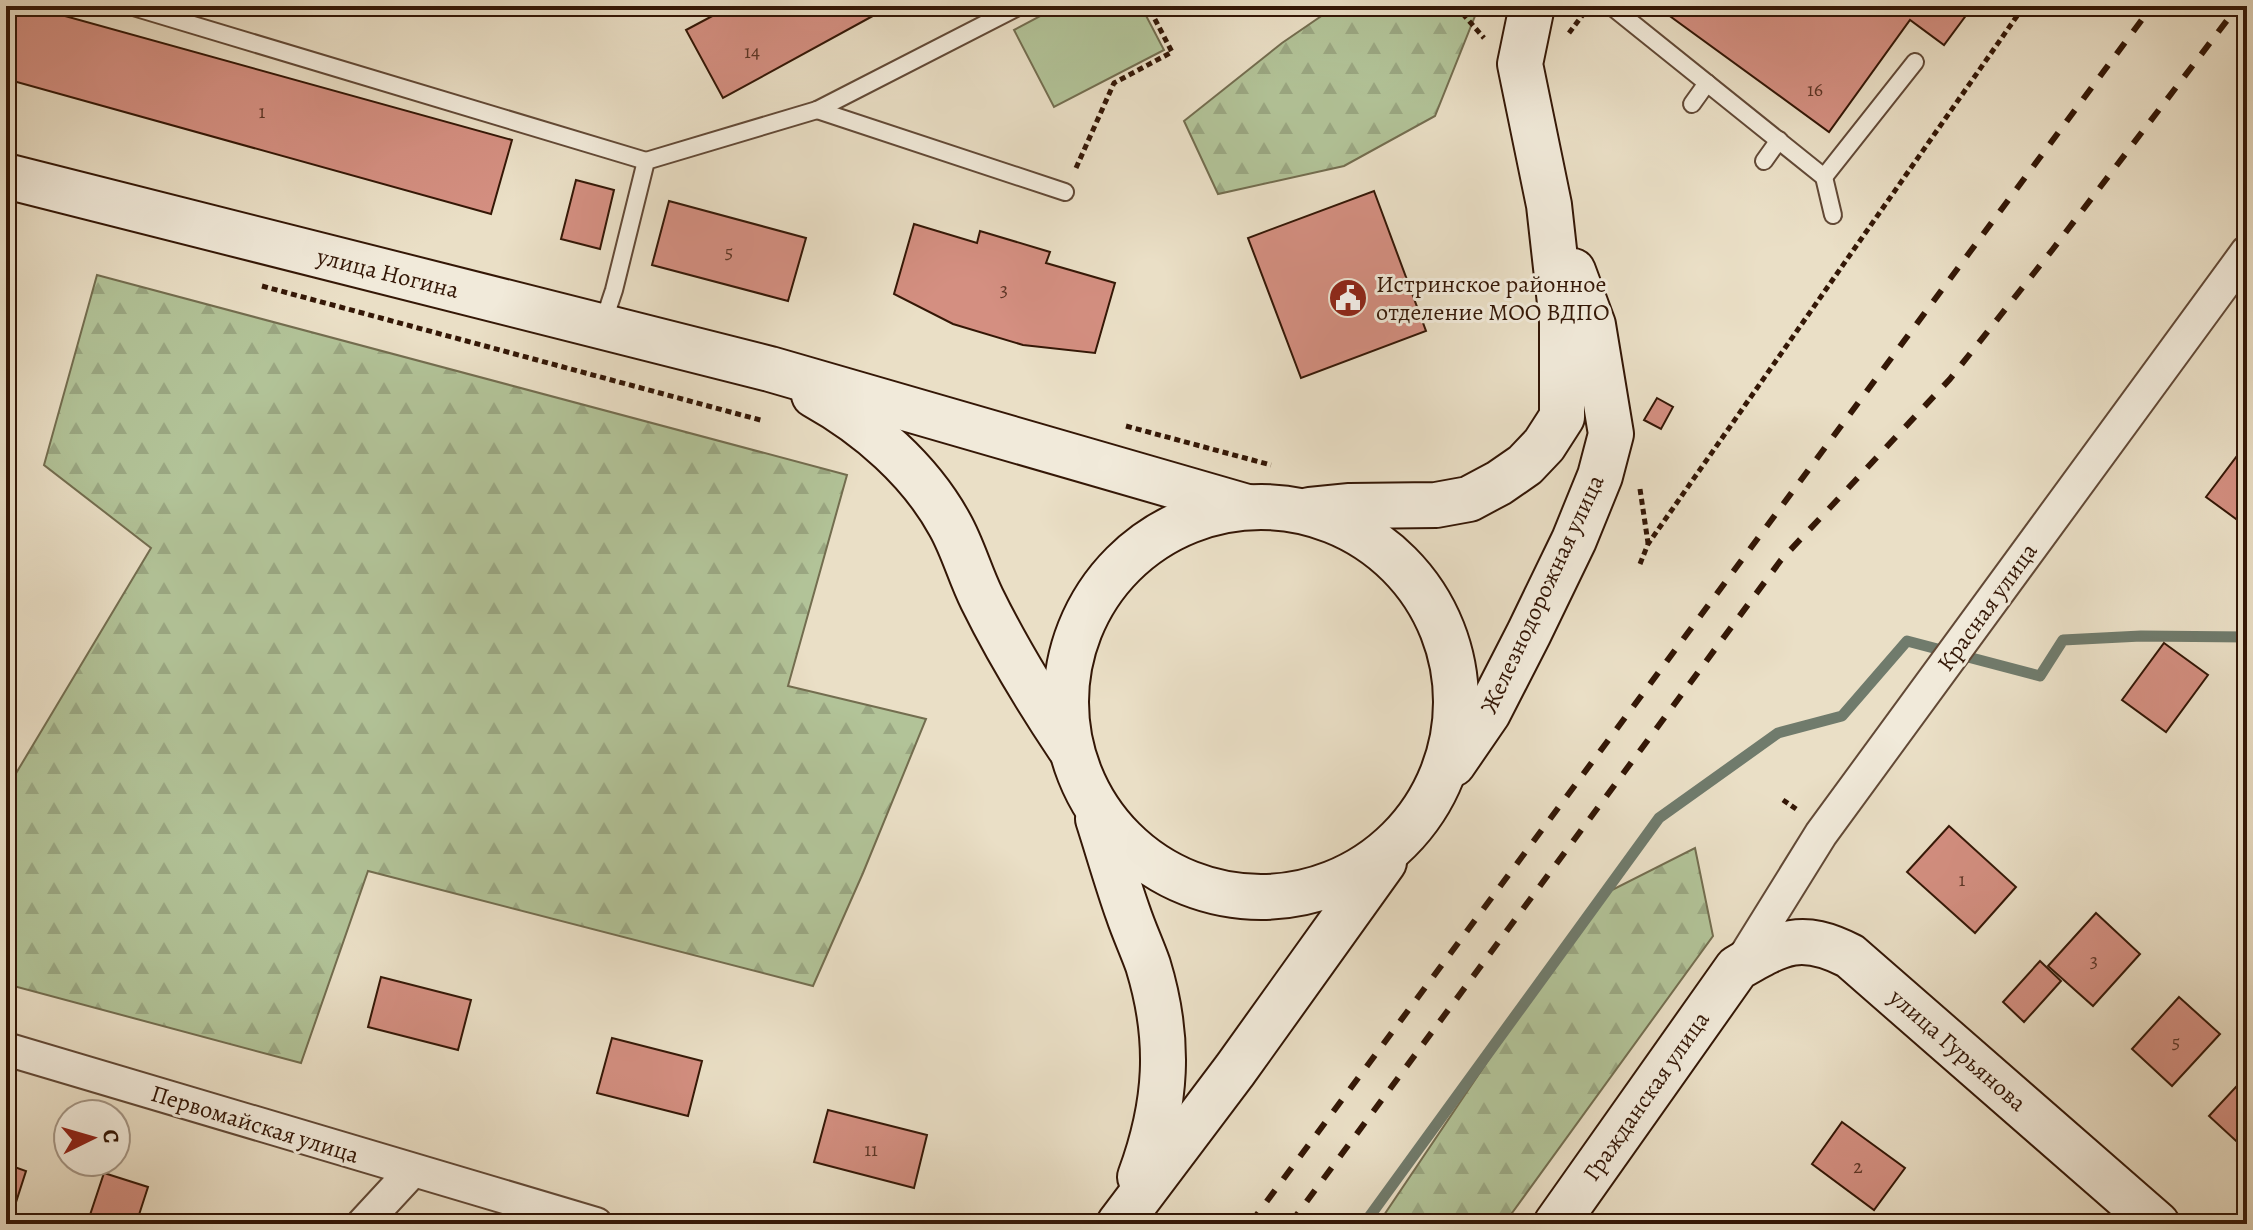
<svg xmlns="http://www.w3.org/2000/svg" width="2253" height="1230" font-family="Alegreya,serif">
<defs>
<pattern id="forest-firs" width="22" height="20" patternUnits="userSpaceOnUse" patternTransform="scale(2)"><rect width="22" height="20" fill="#b2c398"/><path d="M5 1l3.5 6h-7zM16 11l3.5 6h-7z" fill="#9aa782"/></pattern>
</defs>
<rect width="100%" height="100%" fill="#eadfc6"/>
<filter id="stains"><feTurbulence type="fractalNoise" baseFrequency=".0025" numOctaves="4"/><feColorMatrix values="0 0 0 0 .2 0 0 0 0 .09 0 0 0 0 .02 0 0 0 .5 -.17"/></filter>
<radialGradient id="worn" r=".72"><stop offset=".6" stop-color="#630" stop-opacity="0"/><stop offset="1" stop-color="#630" stop-opacity=".3"/></radialGradient>
<g fill="url(#forest-firs)" stroke="#736d4f" stroke-width="2">
<polygon points="1336,6 1479,6 1435,116 1344,166 1218,194 1184,121 1282,43"/>
<polygon points="97,275 847,475 788,686 926,719 863,873 813,986 368,871 301,1063 6,984 6,790 151,548 44,465"/>
<polygon points="1695,848 1713,936 1504,1224 1378,1224 1598,897"/>
</g>
<polygon fill="#b2c398" stroke="#736d4f" stroke-width="2" points="1059,6 1141,6 1164,50 1054,107 1014,30"/>
<g fill="none" stroke-linecap="round" stroke-linejoin="round">
<polyline stroke="#707b6c" stroke-width="11" points="1364,1224 1659,818 1778,733 1842,716 1907,641 2040,676 2063,640 2141,636 2247,637"/>
</g>
<g fill="#d48f81" stroke="#341706" stroke-width="2">
<polygon points="6,6 29,6 512,140 491,214 6,79"/>
<polygon points="731,6 891,6 723,98 686,30"/>
<polygon points="1656,6 1973,6 1944,45 1910,20 1829,132"/>
<polygon points="576,180 614,190 600,249 561,239"/>
<polygon points="1374,191 1426,331 1301,378 1248,238"/>
<polygon points="669,201 806,238 788,301 652,265"/>
<polygon points="914,224 977,243 980,231 1050,252 1046,263 1115,283 1095,353 1023,345 953,324 894,294"/>
<polygon points="1657,398 1673,407 1661,429 1644,420"/>
<polygon points="2240,452 2247,457 2247,527 2206,497"/>
<polygon points="2164,643 2208,675 2166,732 2122,700"/>
<polygon points="1949,826 2016,887 1975,933 1907,872"/>
<polygon points="2096,913 2140,954 2093,1006 2048,966"/>
<polygon points="2040,961 2061,981 2024,1022 2003,1002"/>
<polygon points="381,977 471,1000 458,1050 368,1027"/>
<polygon points="2179,997 2220,1034 2172,1086 2132,1049"/>
<polygon points="612,1038 702,1061 688,1116 597,1093"/>
<polygon points="2247,1075 2247,1151 2209,1116"/>
<polygon points="828,1110 927,1135 914,1188 814,1162"/>
<polygon points="1842,1122 1905,1168 1874,1210 1812,1164"/>
<polygon points="6,1164 26,1171 9,1224 6,1224"/>
<polygon points="104,1173 148,1187 136,1224 87,1224"/>
</g>
<g fill="none" stroke-linecap="round" stroke-linejoin="round">
<defs>
<g id="lane">
<polyline points="130,6 646,161"/>
<polyline points="1611,6 1824,177 1915,62"/>
<polyline points="1692,104 1707,83"/>
<polyline points="817,110 1065,192"/>
<polyline points="1764,161 1779,140"/>
<polyline points="1824,177 1833,215"/>
<polyline points="603,323 614,290 646,161 817,110 1020,6"/>
</g>
<g id="street">
<polyline points="1739,966 1821,834 2247,252"/>
<polyline points="6,1049 596,1224"/>
<polyline points="363,1224 412,1171"/>
</g>
<g id="secondary">
<polyline points="6,176 770,369 1247,507"/>
<path d="M814 395C868 425 920 470 950 525 963 548 970 575 982 599 1007 650 1037 699 1069 747"/>
<circle cx="1261" cy="702" r="195"/>
<polyline points="1310,510 1350,506 1436,505 1469,499 1499,483 1525,465 1544,445 1562,417 1562,321 1549,205 1520,64 1532,6"/>
<polyline points="1453,764 1488,713 1529,633 1574,540 1600,476 1611,434 1593,325 1573,271"/>
<path d="M1098 819C1108 850 1117 882 1128 913 1134 931 1142 948 1148 965 1171 1040 1167 1104 1140 1177"/>
<polyline points="1119,1224 1235,1070 1384,862"/>
<path d="M1556 1224 1737 968C1782 942 1801 931 1850 956L2157 1224"/>
</g>
</defs>
<use href="#lane" stroke="#624936" stroke-width="20"/>
<use href="#street" stroke="#624936" stroke-width="36"/>
<use href="#secondary" stroke="#341706" stroke-width="48"/>
<g stroke="#341706" stroke-width="5" stroke-dasharray="6 4" stroke-linecap="butt">
<polyline points="1456,6 1484,38"/>
<polyline points="1569,33 1585,12"/>
<polyline points="1076,168 1114,83 1172,52 1148,6"/>
<polyline points="262,286 764,421"/>
<polyline points="1126,426 1271,465"/>
<polyline points="1640,489 1648,543"/>
<polyline points="1640,564 1648,544 2024,6"/>
<polyline points="1783,800 1799,811"/>
</g>
<use href="#lane" stroke="#f1eada" stroke-width="16"/>
<use href="#street" stroke="#f1eada" stroke-width="32"/>
<use href="#secondary" stroke="#f1eada" stroke-width="44"/>
<g stroke="#341706" stroke-width="6" stroke-dasharray="14 14" stroke-linecap="butt">
<polyline points="1250,1224 2152,6"/>
<polyline points="1290,1224 1781,560 1950,379 2053,249 2238,6"/>
</g>
</g>
<defs>
<symbol id="civic-disc" viewBox="-11 -11 22 22"><circle r="9.5" fill="#8f2418" stroke="#f1eada"/><path d="M-.6-6.5H3V-4.5H.6V-3L4-1V1h2V6H-6V1h2V-1L-.6-3ZM-1.2 2.5V6h2.4V2.5Z" fill="#fff"/></symbol>
</defs>
<g fill-rule="evenodd">
<use href="#civic-disc" x="1326" y="276" width="44" height="44"/>
</g>
<g text-anchor="middle" dominant-baseline="central" stroke-width="6" stroke-linejoin="round" paint-order="stroke">
<g font-size="20" fill="#5c3525">
<text x="752" y="51">14</text>
<text x="1815" y="89">16</text>
<text x="262" y="111">1</text>
<text x="729" y="251">5</text>
<text x="1004" y="289">3</text>
<text x="1962" y="879">1</text>
<text x="2094" y="960">3</text>
<text x="2176" y="1041">5</text>
<text x="871" y="1149">11</text>
<text x="1858" y="1166">2</text>
</g>
<g font-size="24" fill="#341706" stroke="#f1eada">
<text transform="translate(388 273) rotate(14)">улица Ногина</text>
<text transform="translate(1542 594) rotate(-65)">Железнодорожная улица</text>
<text transform="translate(1987 607) rotate(-54)">Красная улица</text>
<text transform="translate(1958 1050) rotate(41)">улица Гурьянова</text>
<text transform="translate(1646 1096) rotate(-55)">Гражданская улица</text>
<text transform="translate(255 1124) rotate(17)">Первомайская улица</text>
</g>
<g font-size="24" fill="#341706" stroke="#f1eada" text-anchor="start">
<text x="1376" y="284">Истринское районное<tspan x="1376" dy="28">отделение МОО ВДПО</tspan></text>
</g>
</g>
<rect width="2253" height="1230" fill="none" stroke="#eadfc6" stroke-width="32"/>
<rect x="8" y="8" width="2237" height="1214" fill="none" stroke="#341706" stroke-width="4"/>
<rect x="16" y="16" width="2221" height="1198" fill="none" stroke="#341706" stroke-width="2"/>
<g transform="translate(92 1138) rotate(85)"><circle r="38" fill="#f1eada" stroke="#a59685" stroke-width="2"/>
<path d="M0-6L14 30L0 20L-14 30Z" fill="#8f2418"/>
<text y="-12" font-size="22" font-weight="bold" text-anchor="middle" fill="#341706">С</text>
</g>
<rect width="100%" height="100%" filter="url(#stains)"/>
<rect width="100%" height="100%" fill="url(#worn)"/>
</svg>
